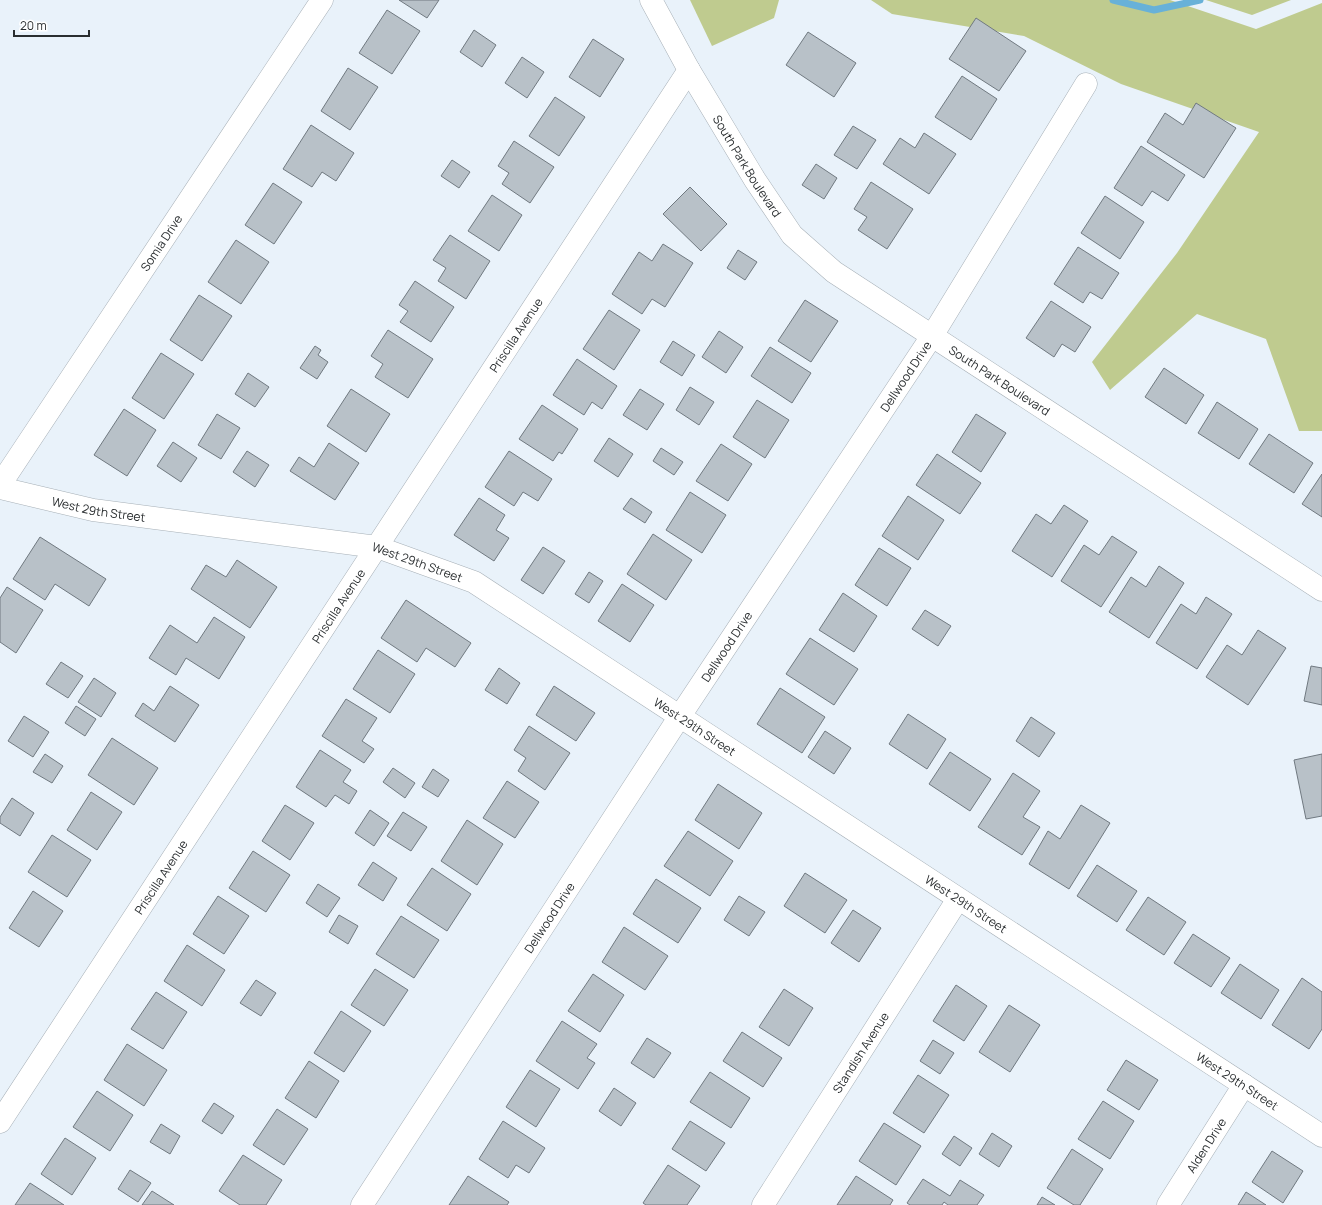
<svg xmlns="http://www.w3.org/2000/svg" width="1322" height="1205" font-family="Manrope,sans-serif">
<rect width="100%" height="100%" fill="#e9f2fa"/>
<g fill="#bfcb8f">
<polygon points="690,0 779,0 774,18 712,46"/>
<polygon points="871,0 1170,0 1256,29 1322,3 1322,431 1299,431 1266,339 1197,314 1110,390 1092,362 1177,253 1259,132 1121,84 1024,36 892,14"/>
<polygon points="1206,0 1291,0 1252,15"/>
</g>
<g fill="none" stroke-linecap="round" stroke-linejoin="round">
<polyline stroke="#68b1d8" stroke-width="7" points="1113,0 1154,10 1200,0"/>
</g>
<g fill="#b8c1c8" stroke="#707980">
<polygon points="399,0 439,0 427,18"/>
<polygon points="387,10 420,31 392,74 359,53"/>
<polygon points="976,18 1026,51 999,91 949,59"/>
<polygon points="474,30 496,45 482,67 460,52"/>
<polygon points="808,32 856,63 834,97 786,65"/>
<polygon points="593,39 624,59 600,97 569,77"/>
<polygon points="522,57 544,72 527,98 505,83"/>
<polygon points="348,68 378,87 350,130 321,111"/>
<polygon points="962,76 997,99 971,140 935,117"/>
<polygon points="555,97 585,117 559,156 529,136"/>
<polygon points="1196,103 1236,128 1204,178 1147,142 1165,113 1183,125"/>
<polygon points="311,125 354,153 336,181 322,172 312,187 283,169"/>
<polygon points="853,126 876,140 857,169 834,155"/>
<polygon points="924,133 956,154 929,194 883,164 900,138 915,148"/>
<polygon points="514,141 554,167 530,203 502,184 509,173 498,166"/>
<polygon points="1141,146 1185,175 1168,201 1152,191 1142,206 1114,188"/>
<polygon points="452,160 470,172 459,188 441,176"/>
<polygon points="816,164 837,178 824,199 802,185"/>
<polygon points="871,182 913,209 887,249 858,230 867,217 854,209"/>
<polygon points="273,183 302,202 274,244 245,225"/>
<polygon points="690,187 727,224 701,251 663,214"/>
<polygon points="492,195 522,215 499,251 468,231"/>
<polygon points="1105,196 1144,222 1120,259 1081,233"/>
<polygon points="450,235 490,261 466,299 438,281 446,268 433,260"/>
<polygon points="236,240 269,262 241,304 208,282"/>
<polygon points="663,244 693,263 665,307 652,299 642,314 612,294 639,252 652,261"/>
<polygon points="1078,247 1119,273 1102,299 1090,292 1083,303 1054,284"/>
<polygon points="738,250 757,262 745,280 727,268"/>
<polygon points="415,281 454,307 431,342 400,322 408,311 399,305"/>
<polygon points="199,295 232,316 202,361 170,340"/>
<polygon points="805,300 838,321 811,362 778,341"/>
<polygon points="1051,301 1091,327 1075,352 1062,344 1054,357 1026,338"/>
<polygon points="609,310 640,330 614,370 583,349"/>
<polygon points="388,330 433,359 408,398 375,377 383,364 371,356"/>
<polygon points="719,331 743,347 726,373 702,357"/>
<polygon points="673,341 695,355 682,376 660,362"/>
<polygon points="315,346 321,350 318,355 328,362 317,379 300,368"/>
<polygon points="770,347 811,373 792,403 751,376"/>
<polygon points="161,353 194,374 164,419 132,398"/>
<polygon points="577,359 617,386 602,409 592,402 584,415 553,395"/>
<polygon points="1164,368 1204,395 1186,424 1145,397"/>
<polygon points="248,373 269,387 255,407 235,394"/>
<polygon points="690,387 714,402 699,425 676,410"/>
<polygon points="351,389 390,414 366,452 327,426"/>
<polygon points="640,389 664,404 647,430 623,415"/>
<polygon points="757,400 789,420 765,458 733,437"/>
<polygon points="1217,402 1258,429 1239,459 1198,433"/>
<polygon points="542,405 578,429 562,454 559,452 553,461 519,439"/>
<polygon points="124,409 156,430 127,476 94,455"/>
<polygon points="217,414 240,428 221,459 198,445"/>
<polygon points="976,414 1006,433 981,472 952,452"/>
<polygon points="1269,434 1313,463 1294,493 1249,464"/>
<polygon points="609,438 633,454 618,477 594,461"/>
<polygon points="173,442 197,458 181,482 157,466"/>
<polygon points="329,443 359,463 335,500 290,471 299,457 314,467"/>
<polygon points="721,444 752,464 728,501 696,481"/>
<polygon points="661,448 683,462 674,475 653,461"/>
<polygon points="247,451 269,465 255,487 233,472"/>
<polygon points="509,451 552,479 538,501 523,492 514,506 485,487"/>
<polygon points="937,454 981,483 960,514 916,485"/>
<polygon points="1322,474 1322,517 1302,504"/>
<polygon points="690,492 726,515 702,553 666,530"/>
<polygon points="908,496 944,520 918,560 882,536"/>
<polygon points="479,498 505,515 496,530 509,538 494,561 454,535"/>
<polygon points="631,498 652,512 645,523 623,509"/>
<polygon points="1064,505 1088,521 1052,577 1012,551 1036,514 1051,524"/>
<polygon points="653,534 692,560 666,600 627,574"/>
<polygon points="1112,536 1137,552 1101,607 1061,581 1084,545 1099,555"/>
<polygon points="40,537 106,579 89,606 55,584 45,600 13,579"/>
<polygon points="543,547 565,561 543,594 521,580"/>
<polygon points="879,548 911,568 887,606 855,585"/>
<polygon points="237,560 277,587 250,628 191,589 206,565 226,577"/>
<polygon points="1159,566 1184,583 1149,638 1109,612 1131,577 1146,587"/>
<polygon points="589,572 603,581 589,603 575,594"/>
<polygon points="622,584 654,605 630,642 598,621"/>
<polygon points="7,587 43,610 16,653 0,642 0,598"/>
<polygon points="843,593 877,616 854,652 819,630"/>
<polygon points="1206,597 1232,614 1197,669 1156,643 1181,604 1196,614"/>
<polygon points="406,600 471,643 455,667 426,648 417,662 381,638"/>
<polygon points="925,610 951,626 938,646 912,629"/>
<polygon points="214,617 245,637 219,679 186,658 176,675 149,658 170,625 197,643"/>
<polygon points="1258,630 1286,648 1248,705 1206,677 1227,645 1242,655"/>
<polygon points="810,638 858,669 834,705 786,674"/>
<polygon points="378,650 415,674 390,713 353,689"/>
<polygon points="61,662 83,676 68,698 46,684"/>
<polygon points="1311,666 1322,668 1322,705 1304,701"/>
<polygon points="499,668 520,683 507,704 485,690"/>
<polygon points="94,678 116,693 101,717 78,702"/>
<polygon points="170,686 199,705 175,742 135,716 143,703 154,711"/>
<polygon points="554,686 595,713 576,741 536,715"/>
<polygon points="780,688 825,717 802,753 757,724"/>
<polygon points="346,699 377,718 362,741 374,749 364,763 322,736"/>
<polygon points="76,706 96,719 85,736 65,723"/>
<polygon points="908,714 946,739 927,769 889,744"/>
<polygon points="24,716 49,732 33,757 8,741"/>
<polygon points="1031,717 1055,733 1039,757 1016,741"/>
<polygon points="529,726 570,753 545,790 518,771 526,758 514,750"/>
<polygon points="825,731 851,748 834,774 808,757"/>
<polygon points="112,738 158,768 134,805 88,775"/>
<polygon points="320,750 351,770 343,782 357,791 349,804 335,795 326,807 296,787"/>
<polygon points="950,752 991,779 970,811 929,784"/>
<polygon points="45,754 63,766 52,783 33,772"/>
<polygon points="1322,754 1322,816 1306,819 1294,760"/>
<polygon points="393,768 415,783 405,798 383,782"/>
<polygon points="433,769 449,780 438,797 422,787"/>
<polygon points="1013,773 1040,791 1023,817 1040,827 1022,855 978,827"/>
<polygon points="507,781 539,802 515,838 483,818"/>
<polygon points="718,784 762,813 739,849 695,820"/>
<polygon points="91,792 122,812 97,850 67,830"/>
<polygon points="12,798 34,813 20,836 0,823 0,817"/>
<polygon points="285,805 314,823 290,860 262,841"/>
<polygon points="1081,805 1110,823 1069,889 1029,864 1048,831 1060,839"/>
<polygon points="370,810 389,823 374,846 355,833"/>
<polygon points="403,812 427,827 411,851 387,836"/>
<polygon points="467,820 503,844 477,885 441,861"/>
<polygon points="688,831 733,861 710,896 664,866"/>
<polygon points="52,835 91,860 67,897 28,872"/>
<polygon points="253,851 290,875 266,912 229,888"/>
<polygon points="373,862 397,878 383,901 358,885"/>
<polygon points="1097,865 1137,891 1117,922 1077,896"/>
<polygon points="432,868 471,894 447,931 407,905"/>
<polygon points="805,873 847,900 825,933 784,906"/>
<polygon points="656,879 701,908 678,943 633,914"/>
<polygon points="318,884 340,898 327,917 306,903"/>
<polygon points="33,891 63,911 39,947 9,928"/>
<polygon points="218,896 249,916 224,954 193,934"/>
<polygon points="739,896 765,912 749,936 724,920"/>
<polygon points="1148,897 1186,922 1164,955 1126,930"/>
<polygon points="853,910 881,928 859,962 831,943"/>
<polygon points="339,915 358,926 348,944 329,932"/>
<polygon points="401,916 439,940 414,978 376,954"/>
<polygon points="624,927 668,956 645,990 602,962"/>
<polygon points="1193,934 1230,958 1211,987 1174,963"/>
<polygon points="187,945 225,970 202,1006 164,981"/>
<polygon points="1240,964 1279,990 1261,1019 1221,993"/>
<polygon points="375,969 408,990 384,1026 351,1005"/>
<polygon points="593,974 624,995 600,1032 568,1011"/>
<polygon points="1302,978 1322,992 1322,1029 1309,1049 1272,1025"/>
<polygon points="256,980 276,993 261,1016 240,1003"/>
<polygon points="956,985 987,1006 964,1041 933,1021"/>
<polygon points="784,989 813,1008 789,1046 759,1027"/>
<polygon points="156,992 187,1012 163,1049 131,1029"/>
<polygon points="1009,1005 1040,1025 1010,1072 979,1052"/>
<polygon points="341,1011 371,1031 344,1072 314,1053"/>
<polygon points="562,1021 597,1044 587,1058 595,1063 578,1089 536,1061"/>
<polygon points="742,1032 782,1058 763,1087 723,1061"/>
<polygon points="647,1038 671,1053 654,1078 631,1063"/>
<polygon points="933,1040 954,1053 940,1074 920,1061"/>
<polygon points="127,1044 167,1070 144,1106 104,1080"/>
<polygon points="1126,1060 1158,1080 1139,1110 1107,1090"/>
<polygon points="309,1061 339,1081 316,1118 285,1098"/>
<polygon points="530,1070 560,1089 536,1127 506,1107"/>
<polygon points="710,1072 750,1098 731,1128 690,1102"/>
<polygon points="918,1075 949,1095 924,1133 893,1113"/>
<polygon points="614,1088 636,1103 621,1126 599,1111"/>
<polygon points="97,1091 133,1115 110,1151 73,1127"/>
<polygon points="1103,1101 1134,1121 1110,1159 1078,1139"/>
<polygon points="214,1103 234,1116 222,1134 202,1121"/>
<polygon points="277,1109 308,1129 284,1165 253,1145"/>
<polygon points="503,1121 545,1148 529,1173 516,1165 508,1178 479,1159"/>
<polygon points="690,1121 725,1143 706,1171 672,1149"/>
<polygon points="884,1123 921,1146 896,1185 859,1161"/>
<polygon points="161,1124 180,1136 170,1154 150,1142"/>
<polygon points="992,1133 1012,1146 999,1167 979,1154"/>
<polygon points="954,1136 972,1148 960,1166 942,1154"/>
<polygon points="65,1138 96,1158 72,1195 41,1174"/>
<polygon points="1072,1149 1103,1169 1080,1205 1074,1205 1047,1188"/>
<polygon points="1272,1151 1303,1171 1283,1203 1252,1182"/>
<polygon points="243,1155 282,1180 266,1205 240,1205 219,1191"/>
<polygon points="668,1165 700,1186 687,1205 646,1205 643,1203"/>
<polygon points="130,1170 151,1183 138,1202 118,1189"/>
<polygon points="468,1176 509,1202 507,1205 449,1205"/>
<polygon points="856,1176 893,1200 890,1205 837,1205"/>
<polygon points="923,1179 950,1196 960,1180 984,1195 977,1205 948,1205 944,1202 942,1205 910,1205 907,1203"/>
<polygon points="30,1183 64,1205 15,1205"/>
<polygon points="152,1191 174,1205 142,1205"/>
<polygon points="1246,1192 1266,1205 1238,1205"/>
<polygon points="1042,1197 1055,1205 1037,1205"/>
</g>
<g fill="none" stroke-linecap="round" stroke-linejoin="round">
<defs>
<g id="minor">
<path id="s1" d="M651 0 689 70 755 180 792 235 834 272 1322 590"/>
<path id="s2" d="M0 485 322 0"/>
<path id="s3" d="M0 488 93 510 377 547 474 582 1322 1136"/>
<path id="s4" d="M0 1122 689 70"/>
<path id="s5" d="M362 1205 680 716 932 336 1086 84"/>
<path id="s6" d="M763 1205 958 899"/>
<path id="s7" d="M1168 1205 1244 1085"/>
</g>
</defs>
<use href="#minor" stroke="#a7b0b7" stroke-width="23"/>
<use href="#minor" stroke="#fff" stroke-width="22"/>
</g>
<g text-anchor="middle" dominant-baseline="central" stroke-width="4" stroke-linejoin="round" paint-order="stroke">
<g font-size="12" fill="#2a2e30" stroke="#fff">
<text stroke="none"><textPath href="#s1" startOffset="192">South Park Boulevard</textPath></text>
<text stroke="none"><textPath href="#s2" startOffset="291">Somia Drive</textPath></text>
<text stroke="none"><textPath href="#s4" startOffset="941">Priscilla Avenue</textPath></text>
<text stroke="none"><textPath href="#s5" startOffset="991">Dellwood Drive</textPath></text>
<text stroke="none"><textPath href="#s1" startOffset="528">South Park Boulevard</textPath></text>
<text stroke="none"><textPath href="#s3" startOffset="101">West 29th Street</textPath></text>
<text stroke="none"><textPath href="#s3" startOffset="425">West 29th Street</textPath></text>
<text stroke="none"><textPath href="#s4" startOffset="617">Priscilla Avenue</textPath></text>
<text stroke="none"><textPath href="#s5" startOffset="667">Dellwood Drive</textPath></text>
<text stroke="none"><textPath href="#s3" startOffset="749">West 29th Street</textPath></text>
<text stroke="none"><textPath href="#s4" startOffset="293">Priscilla Avenue</textPath></text>
<text stroke="none"><textPath href="#s3" startOffset="1073">West 29th Street</textPath></text>
<text stroke="none"><textPath href="#s5" startOffset="343">Dellwood Drive</textPath></text>
<text stroke="none"><textPath href="#s6" startOffset="181">Standish Avenue</textPath></text>
<text stroke="none"><textPath href="#s3" startOffset="1397">West 29th Street</textPath></text>
<text stroke="none"><textPath href="#s7" startOffset="71">Alden Drive</textPath></text>
</g>
</g>
<path d="M14 30v6h75v-6" fill="none" stroke="#2a2e30" stroke-width="2"/>
<text x="20" y="30" font-size="12" fill="#2a2e30" stroke="#ffffff" stroke-width="3" paint-order="stroke">20 m</text>
</svg>
